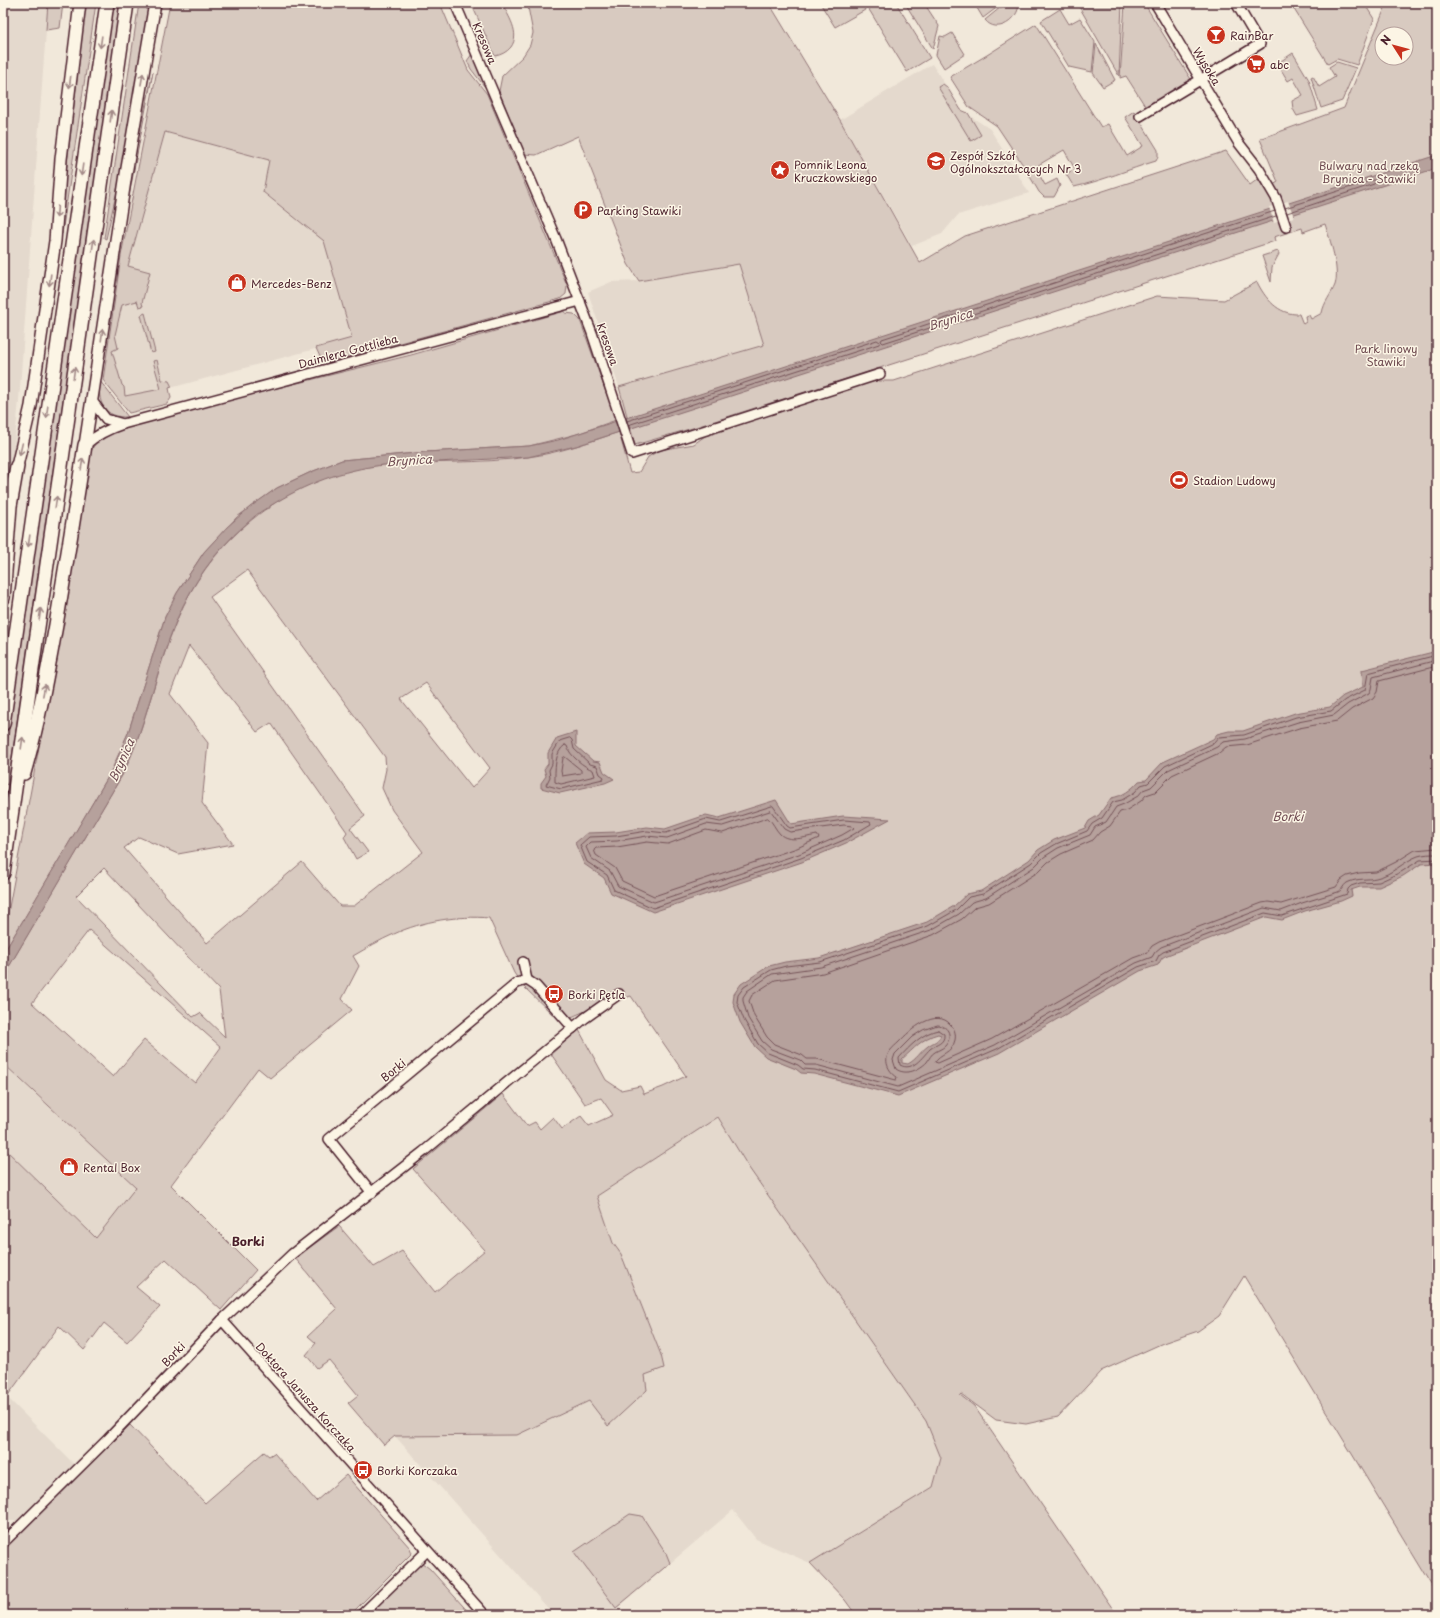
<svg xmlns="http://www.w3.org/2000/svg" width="1440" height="1618" font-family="'Playpen Sans',sans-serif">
<rect width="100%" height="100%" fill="#f1e8da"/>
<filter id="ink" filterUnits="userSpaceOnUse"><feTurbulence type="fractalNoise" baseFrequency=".025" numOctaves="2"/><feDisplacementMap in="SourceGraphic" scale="8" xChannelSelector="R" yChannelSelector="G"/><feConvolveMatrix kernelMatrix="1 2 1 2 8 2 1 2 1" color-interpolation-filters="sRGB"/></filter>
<g filter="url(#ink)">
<g fill="#e4d9cd">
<polygon points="3,3 48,3 19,401 11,475 3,473"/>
<polygon points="932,64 961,110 990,129 1029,193 958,215 942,234 912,246 840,120"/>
<polygon points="165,132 269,160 263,192 324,241 352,339 122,401 108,353 128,266"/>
<polygon points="739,264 764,345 619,387 588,292 611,282 639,281"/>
<polygon points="4,1065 136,1187 96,1238 3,1147 5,1130 3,1125 3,1074"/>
<polygon points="718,1117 749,1168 926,1421 941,1458 933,1487 810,1563 756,1539 733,1510 609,1615 554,1615 395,1436 517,1435 645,1375 661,1355 621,1254 613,1243 597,1196"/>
<polygon points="6,1396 76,1466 18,1521 3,1521 3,1402"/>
</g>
<g fill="#d8cac0" stroke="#917476" fill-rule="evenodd">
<polygon points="48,3 63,3 60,28 46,30"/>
<polygon points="86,3 96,3 62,234 64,189"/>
<polygon points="114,3 120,3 8,785 3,783 3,775 38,518"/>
<polygon points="139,3 150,3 121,172 106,239 104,238"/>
<polygon points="170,3 440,3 468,70 487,94 567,285 566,294 560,299 356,355 327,362 321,359 316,348 352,338 324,241 263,192 269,160 165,132 128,266 150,272 142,303 143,306 139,307 137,301 122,305 115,335 118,348 112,351 122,385 124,387 125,396 161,389 153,361 157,360 162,380 169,381 172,387 169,388 171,398 167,404 129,413 103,380 121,256"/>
<path d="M471 3H502C508 16 521 33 511 47 507 52 501 55 495 56Z"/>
<path d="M534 3H769L840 120 920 263 965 236 1226 151 1250 185 1258 179 1265 190 1278 182 1260 139 1344 108 1387 3H1434L1437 24V1594L1244 1276 1219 1316 1198 1331 1163 1343 1101 1371 1058 1417 1026 1424 996 1420 961 1394 960 1395 974 1406 1117 1615H856L845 1600 810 1563 933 1487 941 1458 926 1421 749 1168 718 1117 597 1196 613 1243 621 1254 661 1355 664 1368 645 1375 647 1390 608 1426 589 1401 517 1435 395 1436 384 1445 348 1403 358 1395 329 1360 317 1368 306 1355 316 1343 308 1336 337 1309 295 1258 339 1226 374 1267 402 1251 435 1292 485 1250 413 1169 503 1094 527 1126 535 1122 540 1129 553 1117 562 1129 581 1116 589 1126 613 1115 601 1098 585 1104 551 1054 579 1030 606 1080 621 1090 640 1086 644 1094 663 1087 686 1076 631 996 592 1008 567 1019 552 1014 523 986 514 973 489 918C459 915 422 921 394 934 380 940 367 948 353 956L359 966 342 999 352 1010 270 1078 258 1068 171 1185 256 1270 221 1310 166 1259 136 1287 160 1307 127 1342 104 1323 84 1350 59 1326 3 1402V1147L96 1238 136 1187 5 1065 3 1074V976L5 972 9 973 7 970 124 772C151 715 159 650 189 595 228 524 302 472 383 465 431 461 480 464 528 457 559 453 589 442 619 432L630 473 639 472 648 457 660 450 694 444 705 436 873 381H894L1157 296 1224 300 1257 282C1265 298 1278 315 1299 314L1303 324 1306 322 1305 316 1309 315 1311 319 1322 313C1324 302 1331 295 1335 285 1340 269 1330 240 1325 224L1303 232 1302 228 1274 237 1275 241 696 427 635 445 619 387 764 345 739 264 639 281 628 264 578 136 536 155 524 154 499 91 502 76 523 56 530 45 533 33 528 7ZM1382 34H1406V58H1382ZM247 570 385 757 386 769 382 788 392 810 423 852 354 906H340L302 862 207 943 124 848 139 837 178 854 233 844 202 803 208 743 170 694 189 646 257 732 271 723 347 832 344 837 356 859 368 852 350 828 365 816 210 597ZM426 683 490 768 472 788 401 699ZM104 868 219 990 225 1037 200 1013 193 1017 76 896ZM89 930 221 1047 195 1083 144 1040 113 1077 32 1003Z"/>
<polygon points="820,3 862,3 865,10 835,27"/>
<polygon points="865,3 896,3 930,58 907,72"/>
<polygon points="905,3 924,3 939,26 933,49"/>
<polygon points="974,3 1003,3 983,18"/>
<path d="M1006 3H1019C1019 20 997 35 985 20Z"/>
<polygon points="1077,3 1122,3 1119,76"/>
<polygon points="1125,3 1144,3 1192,81 1147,109 1126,76 1120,78"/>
<polygon points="1298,3 1364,3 1374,19 1357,65 1337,59 1328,64 1292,6"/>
<polygon points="1060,9 1069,24 1080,18 1095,42 1092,72 1069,67 1041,21"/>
<path d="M1036 24 1101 127 1108 124 1127 156 1143 146 1125 117 1134 111 1158 150V157L1156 161C1129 169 1102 181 1074 187L1066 174 1075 169 1064 150 1035 167 1045 185 1057 179 1060 186 1054 197H1044L1039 192 1025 168 997 126 969 107 950 77 987 55Z"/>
<polygon points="952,33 965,54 944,68 936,55 940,36 945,37"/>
<polygon points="1096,44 1115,80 1103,87 1093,73"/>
<polygon points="1293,53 1309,80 1318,110 1297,116 1293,109 1292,101 1303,95 1293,78 1288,81 1280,68 1281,61"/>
<polygon points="472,54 488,91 471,69 467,61"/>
<polygon points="1337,62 1356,68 1342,101 1321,108 1311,77 1313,76 1319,87 1335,77 1329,67"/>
<polygon points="153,72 127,206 123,229 130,176"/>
<polygon points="943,84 947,87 961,110 968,113 981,135 971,141 938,87"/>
<polygon points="1278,251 1279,254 1272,267 1271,282 1262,256"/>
<polygon points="565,311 565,313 574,314 580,320 616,420 577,434 529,446 426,452 342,460 311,472 277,488 237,517 204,552 177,593 165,617 128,733 111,772 5,951 7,935 4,934 64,613 89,456 93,447 102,437 124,428 245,396 411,355"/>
<polygon points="145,313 155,352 151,353 141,315"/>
<path d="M100 381 128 417C104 418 97 402 100 381Z"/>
<polygon points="130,1425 205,1503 264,1452 269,1456 274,1453 316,1501 346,1475 410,1548 412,1553 350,1615 3,1615 3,1549"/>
<polygon points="630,1514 642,1516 666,1553 670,1563 616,1608 574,1552"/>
<polygon points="421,1562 430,1569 471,1615 368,1615"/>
</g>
<g fill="#b6a19c" stroke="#8b6d6f" fill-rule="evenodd">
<path d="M1437 155V168L576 446 528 457 383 465C342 470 305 484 270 506V508C262 508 251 520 244 526 215 551 192 584 177 619 156 669 147 723 124 772L7 970 9 973 8 974 5 973 3 976V954L111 772 128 733 165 617 177 593 204 552 227 527 250 507 277 488 311 472 342 460 426 452 529 446 558 440Z"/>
<path d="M1437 651V863L1421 864 1403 876 1379 887H1360L1351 890 1352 896 1341 901 1305 911 1282 920 1266 917 1165 956 1162 958 1158 965 1140 971 999 1053 898 1096 814 1074 801 1073 796 1069 766 1057 755 1047 740 1022 733 1002 734 994 741 984 769 966 785 962 819 958 927 922 954 906 967 894 981 891 1029 860 1038 850 1054 840 1085 828 1089 821 1099 815 1111 798C1123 796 1131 790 1139 781L1146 780 1163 762 1213 739 1217 734 1229 731H1243L1295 713 1330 707 1343 696 1363 687 1362 670ZM938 1034 941 1035C938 1042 933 1042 928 1046 920 1052 917 1059 908 1064L902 1063V1059C914 1049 922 1038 938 1034Z"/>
<polygon points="576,732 576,746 593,761 600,762 604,772 614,779 605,783 560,793 541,788 541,783 546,776 544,769 548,764 548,753 557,738"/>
<polygon points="776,800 791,824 843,816 890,819 846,843 802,862 653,912 611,893 604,878 584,864 575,843 587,833 616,832 647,827 665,829 706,815 719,818"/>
</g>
<polygon fill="#f1e8da" points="1288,201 1294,217 1274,223 1269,207"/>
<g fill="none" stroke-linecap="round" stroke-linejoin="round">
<g stroke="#755358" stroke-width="1">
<polyline points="1285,208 1373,180 1376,181 1374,184 1287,213"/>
<polyline points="1275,211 916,328 882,339 881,341 883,343 905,336 1276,216"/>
<polyline points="627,421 877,340 880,342 879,344 867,348 628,425"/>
<polyline points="1437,655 1368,673 1365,690 1345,700 1331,711 1296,717 1244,735 1219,737 1214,743 1165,766 1148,783 1141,785 1135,792 1122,800 1113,802 1102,818 1092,824 1087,831 1056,844 1041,853 1031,863 983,894 969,897 956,910 928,926 820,962 786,966 771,970 744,987 738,995 737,1002 744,1020 758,1044 768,1053 798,1065 803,1069 815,1070 898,1092 997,1049 1138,967 1156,961 1159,955 1163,952 1265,913 1282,916 1347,894 1348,889 1351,886 1360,883 1379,882 1401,872 1420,860 1437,859"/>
<path d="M1437 660 1373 677 1371 689 1369 693 1348 704 1334 715 1298 722 1245 739 1223 742 1217 747 1168 770 1151 787 1143 790 1138 796 1124 804 1116 807 1106 822 1095 827 1090 835 1058 848 1044 857 1034 867 986 898 972 902 959 914 931 930 821 967 772 974 747 991 743 997V1001L748 1018 762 1041 771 1049 800 1060 805 1065H816L898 1087 995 1045 1136 963 1152 957 1155 952 1161 947 1264 908 1281 911 1302 903 1338 892C1343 890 1343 884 1349 882 1358 878 1367 880 1376 878 1392 875 1404 861 1418 856 1424 854 1431 854 1437 854"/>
<path d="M1437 666 1379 681 1377 692 1373 698 1352 709 1337 721 1299 728 1247 745 1226 747 1219 753 1172 775 1155 792 1146 795 1141 801 1127 810 1120 812 1110 826 1100 832 1093 840 1061 854 1048 862 1038 872 989 903 975 907 962 919 933 935 823 973 775 980 752 995 749 1001 754 1016 767 1037 774 1044 802 1055 807 1059H817L896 1080 897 1077C888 1071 883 1060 890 1051 893 1047 896 1045 899 1042 910 1030 936 1007 951 1025 955 1029 956 1035 955 1040 952 1054 939 1053 935 1062L938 1063 992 1039 1133 958 1147 953 1152 946 1159 942 1262 903 1268 902 1281 904 1336 887 1341 880 1347 876 1359 873 1376 872 1396 862 1415 850 1437 848"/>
<polygon points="570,738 572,740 574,749 590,764 597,766 600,774 604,777 603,779 561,789 546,785 550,777 549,770 552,764 552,754 560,741"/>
<path d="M565 745 567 746C569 755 584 767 593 770L595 776 561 784 555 782C555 771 554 752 565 745Z"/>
<polygon points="565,757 581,770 581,773 562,776 561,771 563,758"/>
<polygon points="773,806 787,826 790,828 844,820 870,822 871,824 844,840 801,858 653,908 614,890 607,875 587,862 580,845 589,837 616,836 647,831 666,833 706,819 720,822"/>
<polygon points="771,811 784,829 790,832 844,825 852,826 854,828 842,835 799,854 654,902 618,886 610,871 591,858 586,847 591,842 617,841 647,836 667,838 706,824 722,826"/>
<path d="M768 818C773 822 775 829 780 834 789 843 806 837 817 835L819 838 797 848 654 896 622 881 615 868 596 855 594 850 596 848 617 847 647 842 668 844 706 830 722 833Z"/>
<path d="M938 1025C949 1026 953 1037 945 1046 942 1049 938 1050 935 1052 931 1054 929 1059 927 1062 919 1070 906 1076 896 1069L893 1060 895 1054 912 1037 923 1030Z"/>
<path d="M938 1030 944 1034C945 1044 936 1044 930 1049 922 1057 913 1072 900 1065L899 1058C910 1046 922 1033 938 1030Z"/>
</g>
<defs>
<g id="minor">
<polyline points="455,3 556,239 592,333 632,454 880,374"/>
<polyline points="1155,3 1238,142 1259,169 1276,198 1286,227"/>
<polyline points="1140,116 1260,44 1236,3"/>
<polyline points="92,401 106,419 123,424"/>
<path d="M85 445C96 435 108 429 123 424L580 301"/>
<polyline points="523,962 527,980"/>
<polyline points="527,980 536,986 573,1028"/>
<polyline points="372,1193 329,1139 517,983 527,980"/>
<polyline points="222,1320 485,1615"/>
<polyline points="3,1543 108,1439 222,1320 292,1254 423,1152 585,1018 619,994"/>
<polyline points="361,1615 427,1551"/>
</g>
<g id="major">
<polyline points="85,445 126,174 155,3"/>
<polyline points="17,466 31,406 55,241 61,159 80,3"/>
</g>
<g id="highway">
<polyline points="3,598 10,506 17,466"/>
<polyline points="3,724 107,3"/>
<path d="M24 773C38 724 47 675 56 625 66 565 76 505 85 445"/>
<polyline points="3,873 127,3"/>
</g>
</defs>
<use href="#minor" stroke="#4a1f2b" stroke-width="12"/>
<use href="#major" stroke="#4a1f2b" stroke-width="14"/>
<use href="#highway" stroke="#4a1f2b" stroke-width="16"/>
<use href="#minor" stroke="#fcf5e5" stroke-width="9"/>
<use href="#major" stroke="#fcf5e5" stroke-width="11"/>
<use href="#highway" stroke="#fcf5e5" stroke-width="13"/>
</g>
<defs><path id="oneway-shaft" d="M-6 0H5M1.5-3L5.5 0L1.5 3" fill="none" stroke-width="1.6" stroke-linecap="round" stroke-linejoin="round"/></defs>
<g stroke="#a38a88">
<use href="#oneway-shaft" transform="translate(101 42) rotate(98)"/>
<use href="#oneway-shaft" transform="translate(142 79) rotate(-80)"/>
<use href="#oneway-shaft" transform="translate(70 82) rotate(97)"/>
<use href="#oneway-shaft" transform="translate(111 116) rotate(-82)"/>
<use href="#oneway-shaft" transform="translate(82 170) rotate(98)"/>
<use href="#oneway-shaft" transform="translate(57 212) rotate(94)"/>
<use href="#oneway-shaft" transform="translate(93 245) rotate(-82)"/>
<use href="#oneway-shaft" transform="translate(50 280) rotate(98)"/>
<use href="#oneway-shaft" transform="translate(102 335) rotate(-82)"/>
<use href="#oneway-shaft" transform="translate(74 373) rotate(-82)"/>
<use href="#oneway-shaft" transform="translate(47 412) rotate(98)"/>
<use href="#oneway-shaft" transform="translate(21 449) rotate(103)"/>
<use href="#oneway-shaft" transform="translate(82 464) rotate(-81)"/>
<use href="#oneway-shaft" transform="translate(56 502) rotate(-82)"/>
<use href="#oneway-shaft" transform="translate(29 541) rotate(98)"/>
<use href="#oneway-shaft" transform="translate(40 614) rotate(-82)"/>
<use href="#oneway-shaft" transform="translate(44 690) rotate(-79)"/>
<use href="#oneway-shaft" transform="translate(22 743) rotate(-82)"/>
</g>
</g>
<defs>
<symbol id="bar-disc" viewBox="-11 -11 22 22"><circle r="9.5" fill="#c8321e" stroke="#fcf5e5"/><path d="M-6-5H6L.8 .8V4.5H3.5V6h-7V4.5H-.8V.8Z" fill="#fff"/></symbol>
<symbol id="supermarket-disc" viewBox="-11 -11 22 22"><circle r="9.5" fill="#c8321e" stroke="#fcf5e5"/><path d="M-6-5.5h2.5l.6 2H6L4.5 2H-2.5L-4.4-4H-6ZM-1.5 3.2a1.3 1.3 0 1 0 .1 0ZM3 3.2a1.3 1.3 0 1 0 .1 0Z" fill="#fff"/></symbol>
<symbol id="school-disc" viewBox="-11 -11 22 22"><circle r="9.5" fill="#c8321e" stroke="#fcf5e5"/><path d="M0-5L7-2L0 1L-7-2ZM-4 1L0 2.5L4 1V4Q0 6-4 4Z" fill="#fff"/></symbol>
<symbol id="sight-disc" viewBox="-11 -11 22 22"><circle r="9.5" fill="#c8321e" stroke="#fcf5e5"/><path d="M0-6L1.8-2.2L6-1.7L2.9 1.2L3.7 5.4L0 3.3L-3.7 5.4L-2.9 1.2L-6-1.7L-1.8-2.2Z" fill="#fff"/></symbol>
<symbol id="parking-disc" viewBox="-11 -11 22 22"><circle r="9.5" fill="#c8321e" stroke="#fcf5e5"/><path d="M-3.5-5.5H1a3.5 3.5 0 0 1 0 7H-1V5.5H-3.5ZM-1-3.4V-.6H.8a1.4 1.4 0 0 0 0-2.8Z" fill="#fff"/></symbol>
<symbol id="shop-disc" viewBox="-11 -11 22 22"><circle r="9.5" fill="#c8321e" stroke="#fcf5e5"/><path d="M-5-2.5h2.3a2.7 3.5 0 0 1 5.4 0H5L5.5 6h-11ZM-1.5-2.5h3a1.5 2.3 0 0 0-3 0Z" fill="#fff"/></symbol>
<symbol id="stadium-disc" viewBox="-11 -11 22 22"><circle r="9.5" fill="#c8321e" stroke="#fcf5e5"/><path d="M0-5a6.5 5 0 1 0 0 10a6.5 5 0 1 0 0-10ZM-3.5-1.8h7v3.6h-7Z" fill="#fff"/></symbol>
<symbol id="bus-disc" viewBox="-11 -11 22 22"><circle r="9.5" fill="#c8321e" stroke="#fcf5e5"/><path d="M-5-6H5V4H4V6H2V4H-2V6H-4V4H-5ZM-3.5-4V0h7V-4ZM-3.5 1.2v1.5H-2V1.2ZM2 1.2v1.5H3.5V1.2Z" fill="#fff"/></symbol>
</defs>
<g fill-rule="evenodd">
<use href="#bar-disc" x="1205" y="24" width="22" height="22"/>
<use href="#supermarket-disc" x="1245" y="53" width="22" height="22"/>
<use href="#school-disc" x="925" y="150" width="22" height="22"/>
<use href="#sight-disc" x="769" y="159" width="22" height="22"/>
<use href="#parking-disc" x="572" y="199" width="22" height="22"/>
<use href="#shop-disc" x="226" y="272" width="22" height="22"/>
<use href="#stadium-disc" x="1168" y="469" width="22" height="22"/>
<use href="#bus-disc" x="543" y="983" width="22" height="22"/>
<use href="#shop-disc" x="58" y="1156" width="22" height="22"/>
<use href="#bus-disc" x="352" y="1459" width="22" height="22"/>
</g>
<g text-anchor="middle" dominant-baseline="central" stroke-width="3" stroke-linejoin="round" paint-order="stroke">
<g font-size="11" fill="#4a1f2b" stroke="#fcf5e5" text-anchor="start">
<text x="1230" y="35">RainBar</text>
<text x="1270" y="64">abc</text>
<text x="950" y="155">Zespół Szkół<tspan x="950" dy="13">Ogólnokształcących Nr 3</tspan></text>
<text x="794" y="164">Pomnik Leona<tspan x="794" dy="13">Kruczkowskiego</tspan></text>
<text x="597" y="210">Parking Stawiki</text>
<text x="251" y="283">Mercedes-Benz</text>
<text x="1193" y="480">Stadion Ludowy</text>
<text x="568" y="994">Borki Pętla</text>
<text x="83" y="1167">Rental Box</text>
<text x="377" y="1470">Borki Korczaka</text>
</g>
<g font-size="11" fill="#4a1f2b" stroke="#fcf5e5">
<text transform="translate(485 43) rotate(67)">Kresowa</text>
<text transform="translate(1207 66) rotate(59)">Wysoka</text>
<text transform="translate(608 344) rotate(71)">Kresowa</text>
<text transform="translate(348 351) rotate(-15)">Daimlera Gottlieba</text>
<text transform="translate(393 1070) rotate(-40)">Borki</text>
<text transform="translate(173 1354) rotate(-47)">Borki</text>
<text transform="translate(306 1397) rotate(48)">Doktora Janusza Korczaka</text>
</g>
<g font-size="11" fill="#6e4a50" stroke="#fcf5e5">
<text x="1369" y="165">Bulwary nad rzeką<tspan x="1369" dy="13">Brynica - Stawiki</tspan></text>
<text x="1386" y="348">Park linowy<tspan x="1386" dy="13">Stawiki</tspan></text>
</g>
<g font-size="12" font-style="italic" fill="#704c53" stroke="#fcf5e5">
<text transform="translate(950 319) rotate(-18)">Brynica</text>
<text transform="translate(409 460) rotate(-4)">Brynica</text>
<text transform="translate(121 760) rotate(-66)">Brynica</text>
<text x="1288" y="816">Borki</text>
</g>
<g font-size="12" font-weight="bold" fill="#4a1f2b" stroke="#fcf5e5">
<text x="248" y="1241">Borki</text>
</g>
</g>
<rect width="1440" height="1618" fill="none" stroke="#fcf5e5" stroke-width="16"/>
<rect x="8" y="8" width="1424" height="1602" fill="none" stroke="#4a1f2b" stroke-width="1.5" filter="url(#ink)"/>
<g transform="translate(1394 46) rotate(306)"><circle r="19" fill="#fcf5e5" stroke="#b59f9b"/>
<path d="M0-3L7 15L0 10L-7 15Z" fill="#c8321e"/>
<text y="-6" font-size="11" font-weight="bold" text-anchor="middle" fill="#4a1f2b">N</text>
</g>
</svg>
